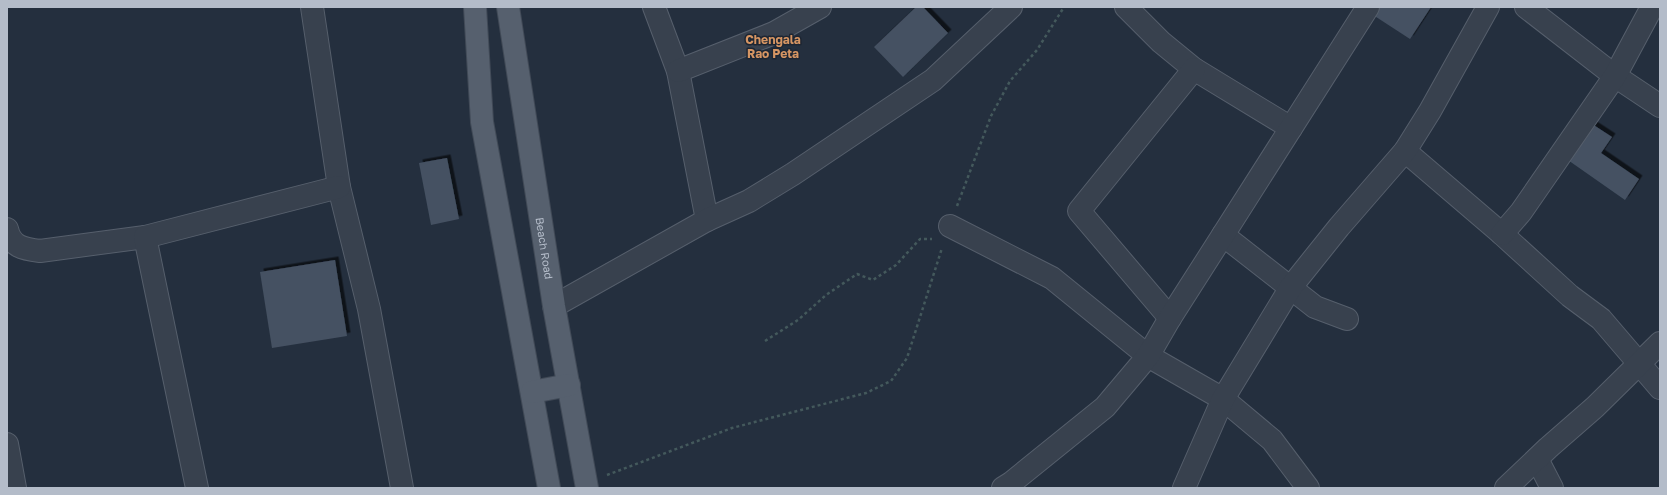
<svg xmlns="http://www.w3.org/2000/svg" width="1667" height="495" font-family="'Golos Text',sans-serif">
<defs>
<filter id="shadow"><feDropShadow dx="3.5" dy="-3.5" stdDeviation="0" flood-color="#0009"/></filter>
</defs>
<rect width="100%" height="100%" fill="#242f3e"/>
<g fill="#455162" filter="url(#shadow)">
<polygon points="916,7 923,7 948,33 903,77 874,47"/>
<polygon points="1374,7 1431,7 1410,39 1370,13"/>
<polygon points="1589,122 1612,137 1601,153 1639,179 1625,200 1565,158"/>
<polygon points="447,158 459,219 431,225 419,163"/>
<polygon points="335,260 347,336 272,348 260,272"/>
</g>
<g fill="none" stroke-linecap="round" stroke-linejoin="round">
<defs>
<g id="minor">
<polyline points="312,7 339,187 369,309 402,488"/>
<polyline points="654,7 678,71 707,220"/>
<polyline points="1126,7 1161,42 1194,69 1291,128"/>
<polyline points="1526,7 1615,76 1660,106"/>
<polyline points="678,71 774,33 820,7"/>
<polyline points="1405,151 1502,234 1570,296 1601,319 1660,388"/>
<polyline points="950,226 1052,278 1148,356 1223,399 1272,440 1308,488"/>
<path d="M7 229C11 247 24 249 40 251L145 237"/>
<polyline points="1502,234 1521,212 1615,76 1652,7"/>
<polyline points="1223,235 1315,307 1347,319"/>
<polyline points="554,306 707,220 749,201 793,174 933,80 1011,7"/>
<polyline points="1170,318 1079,211 1194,69"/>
<polyline points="7,444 15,488"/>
<polyline points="1537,459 1552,488"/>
<polyline points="197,488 145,237 339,187"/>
<polyline points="1003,488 1011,483 1105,407 1148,356 1170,318 1223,235 1368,7"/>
<polyline points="1184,488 1223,399 1291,287 1339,227 1405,151 1430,111 1488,7"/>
<polyline points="1506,488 1548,448 1595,407 1660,343"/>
</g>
<g id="major">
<polyline points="475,7 482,122 549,488"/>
<path id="s1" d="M508 7 554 306 587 488"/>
<polyline points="532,392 569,385"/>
</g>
</defs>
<use href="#minor" stroke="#565f6c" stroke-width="24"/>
<use href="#major" stroke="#414a57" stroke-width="24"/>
<g stroke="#44595c" stroke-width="2.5" stroke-dasharray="3 3" stroke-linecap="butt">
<polyline points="957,206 991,116 1010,81 1037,50 1064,7"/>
<polyline points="765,341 798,320 826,295 857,274 873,280 896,265 920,239 932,239"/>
<polyline points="607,475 732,428 866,393 891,381 907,358 942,248"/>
</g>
<use href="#minor" stroke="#38414e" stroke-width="22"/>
<use href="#major" stroke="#56606e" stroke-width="22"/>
</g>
<g text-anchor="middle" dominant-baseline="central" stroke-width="3" stroke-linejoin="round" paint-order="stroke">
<g font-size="11" fill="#b4bcc9" stroke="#1d2633">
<text stroke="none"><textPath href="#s1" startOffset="244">Beach Road</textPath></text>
</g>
<g font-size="12" font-weight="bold" fill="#d59563" stroke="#1d2633">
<text x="773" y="39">Chengala<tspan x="773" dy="14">Rao Peta</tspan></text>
</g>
</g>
<rect width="1667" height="495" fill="none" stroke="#b4bcc9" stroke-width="16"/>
</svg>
